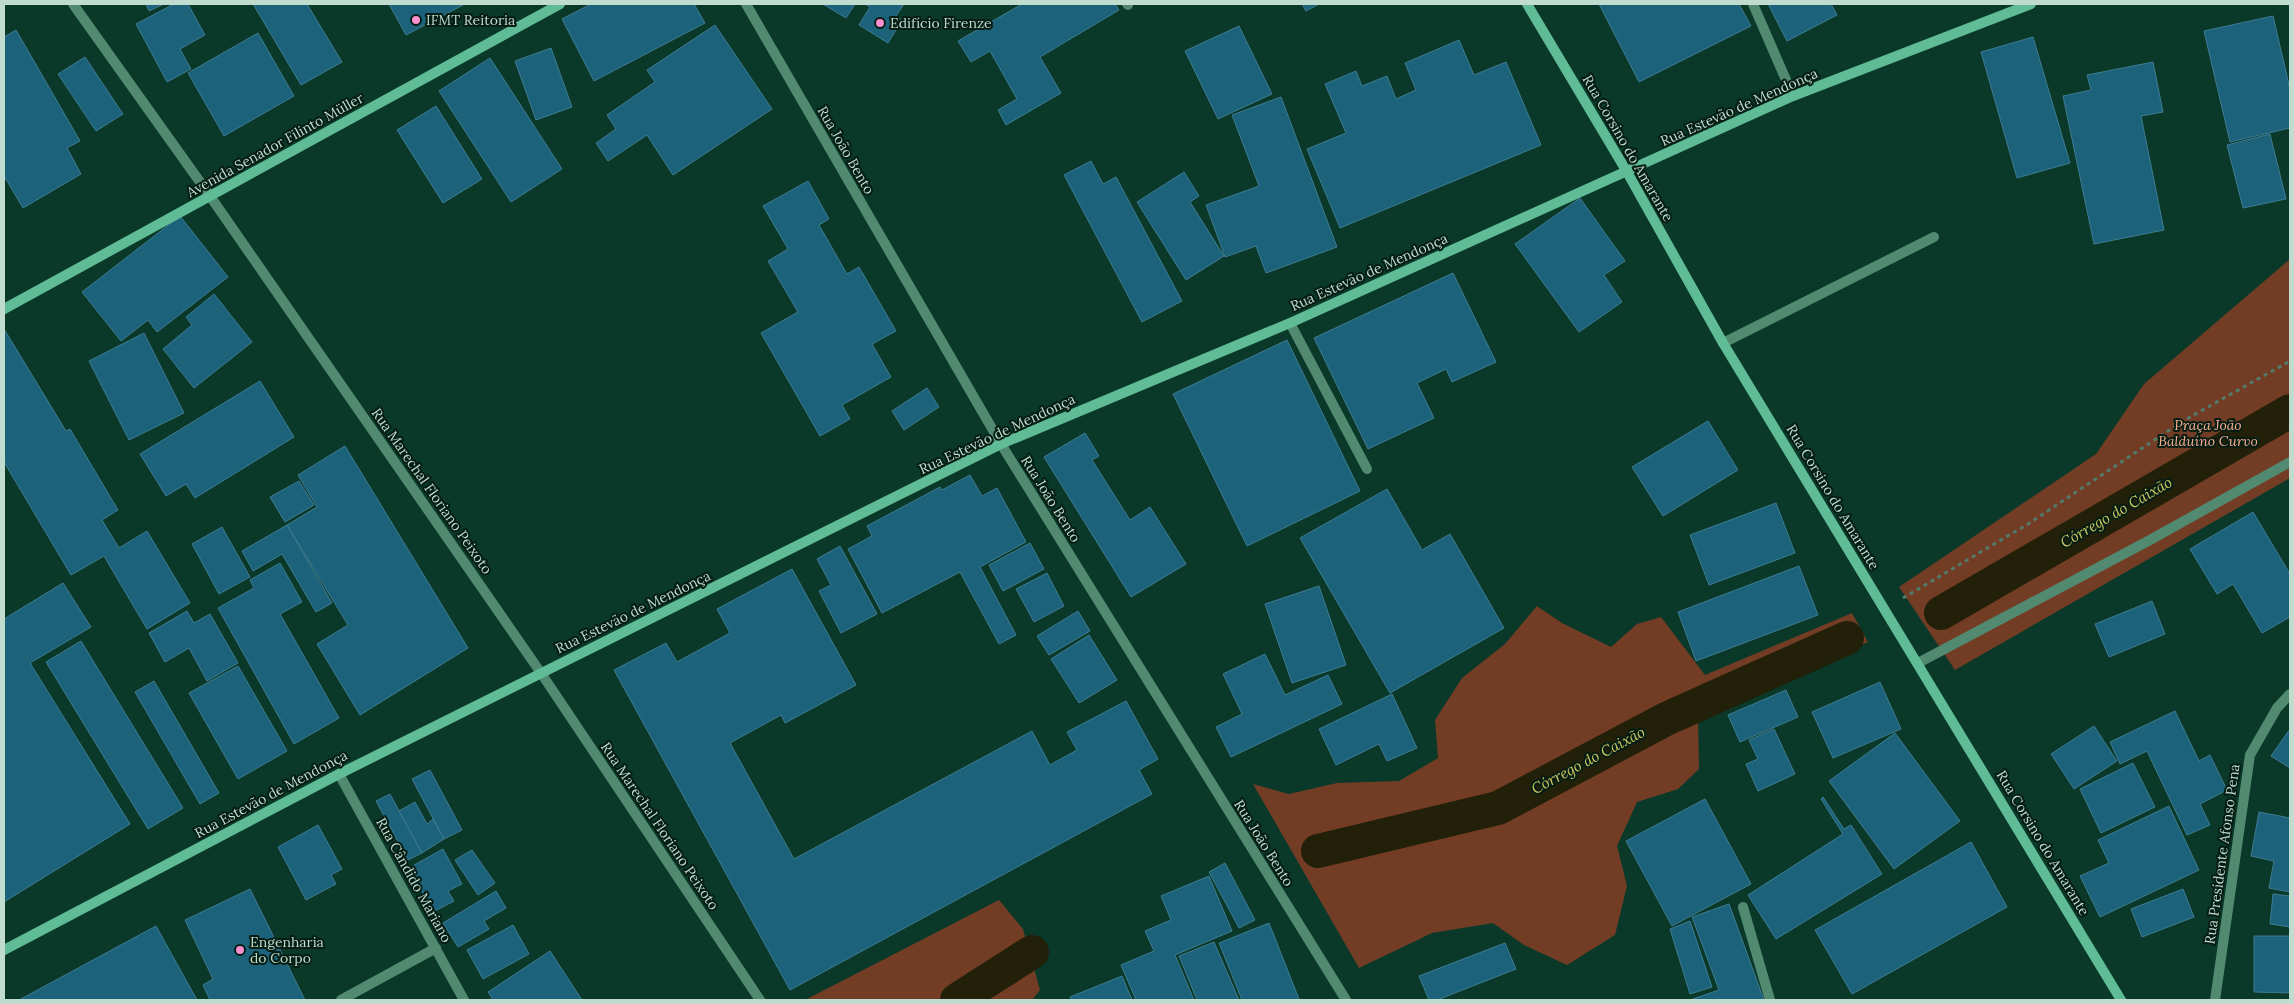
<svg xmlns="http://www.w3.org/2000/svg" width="2294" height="1004" font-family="Lora,serif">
<rect width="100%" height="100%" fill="#0a3929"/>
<g fill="#723d24">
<polygon points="2290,259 2290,478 1955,670 1899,587 2096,454 2144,384"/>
<polygon points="1537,606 1562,623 1611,647 1637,624 1661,617 1705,675 1852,613 1868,642 1698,717 1699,769 1678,789 1637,802 1617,846 1627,886 1615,935 1567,965 1524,945 1493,923 1432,933 1359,968 1253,784 1289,794 1337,783 1399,781 1438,758 1435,720 1462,678 1505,644"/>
<polygon points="999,900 1023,929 1040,990 1032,1000 805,1000"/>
</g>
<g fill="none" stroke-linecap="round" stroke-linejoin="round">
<g stroke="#222009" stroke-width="34">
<polyline points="1941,613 2290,411"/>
<polyline points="1318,851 1498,808 1666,719 1847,638"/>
<polyline points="957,1000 1032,952"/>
</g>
</g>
<g fill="#1c627a" stroke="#3e7c92">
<polygon points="146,4 164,4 149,11"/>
<polygon points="174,4 188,4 205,35 180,49 191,69 167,82 136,24"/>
<polygon points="253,4 307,4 342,62 301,85"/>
<polygon points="389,4 465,4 406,35"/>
<polygon points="591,4 694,4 705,23 594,81 562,19"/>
<polygon points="823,4 855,4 846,18"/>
<polygon points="865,4 904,4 896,16 902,20 888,43 859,25 870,7"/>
<polygon points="1022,4 1115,4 1119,10 1040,57 1061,93 1006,125 998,110 1017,99 990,51 971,62 958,41"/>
<polygon points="1302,4 1319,4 1306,11"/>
<polygon points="1599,4 1739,4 1751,26 1639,82"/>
<polygon points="1768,4 1831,4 1837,15 1787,41"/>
<polygon points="2273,16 2290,89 2290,128 2230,142 2204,31"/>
<polygon points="715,25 772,109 673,175 647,135 608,161 596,143 616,129 607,115 655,82 647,70"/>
<polygon points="1239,26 1272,94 1218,119 1185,51"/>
<polygon points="16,30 80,141 67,148 81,174 23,208 4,176 4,37"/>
<polygon points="258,33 294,96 224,136 188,73"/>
<polygon points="2033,37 2070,163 2017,178 1981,52"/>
<polygon points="1459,40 1474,75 1506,62 1541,145 1340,228 1307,149 1346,133 1325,84 1356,71 1362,86 1387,76 1396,99 1416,90 1405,63"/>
<polygon points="551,48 572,107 536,120 515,61"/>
<polygon points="85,57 123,114 96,131 58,74"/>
<polygon points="490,58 562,169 511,202 439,91"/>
<polygon points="2153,62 2163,112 2141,116 2164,230 2094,244 2063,96 2091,90 2087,75"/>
<polygon points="1281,97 1337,247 1266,273 1256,246 1225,257 1206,205 1259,186 1232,115"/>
<polygon points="436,106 482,179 443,203 397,130"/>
<polygon points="2270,134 2286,199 2243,208 2227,145"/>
<polygon points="1091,161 1103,184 1116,177 1182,301 1142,322 1064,175"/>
<polygon points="1184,172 1199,196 1190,202 1224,256 1186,280 1137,202"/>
<polygon points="808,181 829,219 819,225 847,274 859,267 896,331 872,344 891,377 842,405 850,419 820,436 761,333 798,312 768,261 788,249 763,206"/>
<polygon points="1580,198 1625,261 1604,275 1622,302 1579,332 1515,244"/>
<polygon points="180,216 228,277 157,332 148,320 121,341 82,292"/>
<polygon points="1453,273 1496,362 1452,382 1446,369 1417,383 1434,418 1368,449 1314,338"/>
<polygon points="214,294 252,342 194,388 163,349 192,325 186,317"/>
<polygon points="4,329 66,431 70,429 118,510 102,520 119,548 147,531 190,603 147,629 104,556 71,575 4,462"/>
<polygon points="144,333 184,413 129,440 89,361"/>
<polygon points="1287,340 1360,491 1247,546 1173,394"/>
<polygon points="260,381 294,437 195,498 186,484 166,496 140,454"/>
<polygon points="927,388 939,407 904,430 892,411"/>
<polygon points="1708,421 1738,470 1663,516 1632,467"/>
<polygon points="1085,433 1099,456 1092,460 1130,520 1150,507 1186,564 1131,597 1044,457"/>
<polygon points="345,446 468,648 360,715 317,644 348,625 287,525 317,507 298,475"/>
<polygon points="970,475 982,496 997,488 1026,542 980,567 1016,635 999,644 960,572 882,613 848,549 872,536 867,526 940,487 942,490"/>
<polygon points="299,481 314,505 285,522 270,497"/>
<polygon points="1387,489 1422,550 1450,534 1504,628 1390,693 1300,538"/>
<polygon points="1776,503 1795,553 1709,585 1690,535"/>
<polygon points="2253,512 2290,574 2290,617 2262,633 2233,584 2217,594 2190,549"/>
<polygon points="287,525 332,603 316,612 282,554 253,571 242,551"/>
<polygon points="222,527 250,577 219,594 192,544"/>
<polygon points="1030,543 1044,569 1003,591 989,565"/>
<polygon points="840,546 877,614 841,633 819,591 831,585 817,559"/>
<polygon points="280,563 302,602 280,614 339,718 294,744 218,608 254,588 250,580"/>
<polygon points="1799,566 1818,615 1696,661 1678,612"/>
<polygon points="792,569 856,685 785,723 781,715 730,743 794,859 1032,731 1050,765 1077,750 1067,732 1126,701 1158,759 1139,770 1152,794 790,990 614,670 666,643 677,662 730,633 717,609"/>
<polygon points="1047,573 1064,606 1034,622 1016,589"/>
<polygon points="63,583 91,627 30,663 130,824 4,902 4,619"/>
<polygon points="1319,586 1346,665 1292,683 1265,604"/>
<polygon points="2152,601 2165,634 2109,657 2095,624"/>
<polygon points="187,611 194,623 210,614 238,663 207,681 189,648 165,662 149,633"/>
<polygon points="1078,611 1090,631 1049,655 1037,636"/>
<polygon points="1089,635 1117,680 1079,703 1051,659"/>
<polygon points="81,641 183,808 148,829 46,662"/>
<polygon points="1265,654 1285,695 1328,675 1342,704 1231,757 1216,727 1242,714 1223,674"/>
<polygon points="238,666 287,751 238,779 189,693"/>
<polygon points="154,681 219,793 200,804 135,692"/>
<polygon points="1880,682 1901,729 1833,758 1812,712"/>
<polygon points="1786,690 1798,717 1740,742 1728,715"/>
<polygon points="1392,694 1417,748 1387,761 1379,744 1336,765 1319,729"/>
<polygon points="2175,711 2199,761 2210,755 2227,790 2200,804 2210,825 2187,835 2147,751 2120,764 2110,742"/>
<polygon points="2094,726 2117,761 2074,789 2051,754"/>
<polygon points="1774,729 1795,774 1758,791 1746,764 1758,759 1749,740"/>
<polygon points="2290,729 2290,768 2271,756"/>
<polygon points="1895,733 1960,821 1894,869 1829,781"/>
<polygon points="2133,763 2155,807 2101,833 2080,789"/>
<polygon points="430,770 462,830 444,839 412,779"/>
<polygon points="390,794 422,853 408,860 376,801"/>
<polygon points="1823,797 1844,829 1851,825 1882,874 1776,939 1748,895 1843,834 1821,799"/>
<polygon points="1705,799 1751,884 1672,926 1626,841"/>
<polygon points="415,802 427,824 433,819 444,839 422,853 399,811"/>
<polygon points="2169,806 2199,870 2100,917 2080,876 2109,863 2098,840"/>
<polygon points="2259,812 2290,818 2290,892 2269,888 2274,861 2251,856"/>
<polygon points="318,825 342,869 331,875 336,884 306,900 278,847"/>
<polygon points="1971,842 2007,907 1852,994 1815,930"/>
<polygon points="443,849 462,884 448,891 454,901 433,912 409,868"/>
<polygon points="472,850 495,883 478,895 455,860"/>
<polygon points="1225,863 1255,920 1239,928 1209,872"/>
<polygon points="1209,876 1232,931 1175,955 1194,1000 1136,1000 1121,965 1154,951 1145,931 1171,920 1161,896"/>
<polygon points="250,889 302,994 305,1000 210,1000 203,985 213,979 185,920"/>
<polygon points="2183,889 2194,917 2142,937 2131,909"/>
<polygon points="496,891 506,908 484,921 489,929 458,947 443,923"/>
<polygon points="2273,894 2290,896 2290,927 2270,924"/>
<polygon points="1729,904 1764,1000 1690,1000 1719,990 1692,917"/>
<polygon points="1690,921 1712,987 1690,994 1670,929"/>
<polygon points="1269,923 1299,999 1296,1000 1242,1000 1219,943"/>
<polygon points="513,925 529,954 483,979 467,950"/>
<polygon points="156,926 197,1000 19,1000"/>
<polygon points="2254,936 2290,936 2290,993 2254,992"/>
<polygon points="1214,942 1239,1000 1197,1000 1179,956"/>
<polygon points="1505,943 1516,969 1437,1000 1429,1000 1419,976"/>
<polygon points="550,951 582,1000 493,1000 488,992"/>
<polygon points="1122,976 1132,1000 1071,1000 1070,997"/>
</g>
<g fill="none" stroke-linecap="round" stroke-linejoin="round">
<polyline stroke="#537a6b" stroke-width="3" stroke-dasharray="4 4" stroke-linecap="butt" points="1903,598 2028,524 2183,421 2290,361"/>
<g stroke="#528a71" stroke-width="10">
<polyline points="1127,4 1128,5"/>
<polyline points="1753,4 1793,96"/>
<polyline points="1290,323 1367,469"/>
<polyline points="1723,343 1934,237"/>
<polyline points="1743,907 1770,1000"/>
<polyline points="341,1000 436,948"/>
</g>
<g stroke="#528a71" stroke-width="10">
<polyline points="73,4 210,196 541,673 760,1000"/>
<polyline points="746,4 1001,444 1346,1000"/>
<polyline points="1918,663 2150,540 2290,462"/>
<polyline points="339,774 464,1000"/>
<polyline points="2215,1000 2250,755 2277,708 2290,694"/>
</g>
<g stroke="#5fbc96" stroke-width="10">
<polyline points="1527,4 1627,172 1723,343 2121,1000"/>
<polyline points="4,309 560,4"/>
<polyline points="4,950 339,774 1001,444 1290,323 1793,96 2031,4"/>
</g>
</g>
<g fill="#f790cd" stroke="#051d14" stroke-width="2">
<circle cx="416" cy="20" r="5"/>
<circle cx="880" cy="23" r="5"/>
<circle cx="240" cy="950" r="5"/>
</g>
<g text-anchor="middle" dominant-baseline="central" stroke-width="4" stroke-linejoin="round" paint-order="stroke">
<g font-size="14" fill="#bfdcce" stroke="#051d14" text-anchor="start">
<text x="426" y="20">IFMT Reitoria</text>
<text x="890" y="23">Edifício Firenze</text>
<text x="250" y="942">Engenharia<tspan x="250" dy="16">do Corpo</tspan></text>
</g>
<g font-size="14" fill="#bfdcce" stroke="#051d14">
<text transform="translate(1739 107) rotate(-24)">Rua Estevão de Mendonça</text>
<text transform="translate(275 145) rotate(-29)">Avenida Senador Filinto Müller</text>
<text transform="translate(1628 148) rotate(60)">Rua Corsino do Amarante</text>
<text transform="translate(846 150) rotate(60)">Rua João Bento</text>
<text transform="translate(1369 272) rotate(-24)">Rua Estevão de Mendonça</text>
<text transform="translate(997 434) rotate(-25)">Rua Estevão de Mendonça</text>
<text transform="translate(432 491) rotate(55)">Rua Marechal Floriano Peixoto</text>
<text transform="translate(1833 497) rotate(59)">Rua Corsino do Amarante</text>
<text transform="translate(1051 499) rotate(58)">Rua João Bento</text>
<text transform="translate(633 612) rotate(-26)">Rua Estevão de Mendonça</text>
<text transform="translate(271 794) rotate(-28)">Rua Estevão de Mendonça</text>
<text transform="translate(660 826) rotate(56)">Rua Marechal Floriano Peixoto</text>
<text transform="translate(1264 843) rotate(58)">Rua João Bento</text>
<text transform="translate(2043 843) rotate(59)">Rua Corsino do Amarante</text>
<text transform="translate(2222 854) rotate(-82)">Rua Presidente Afonso Pena</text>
<text transform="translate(414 880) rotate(61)">Rua Cândido Mariano</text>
</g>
<g font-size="14" font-style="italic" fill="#f9ad8c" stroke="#051d14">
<text x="2208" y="425">Praça João<tspan x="2208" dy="16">Balduíno Curvo</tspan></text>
</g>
<g font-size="15" font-style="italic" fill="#cfc65e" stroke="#051d14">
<text transform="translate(2116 512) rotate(-30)">Córrego do Caixão</text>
<text transform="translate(1588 760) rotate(-28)">Córrego do Caixão</text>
</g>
</g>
<rect width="2294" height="1004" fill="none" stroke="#bfdcce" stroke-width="10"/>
</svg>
